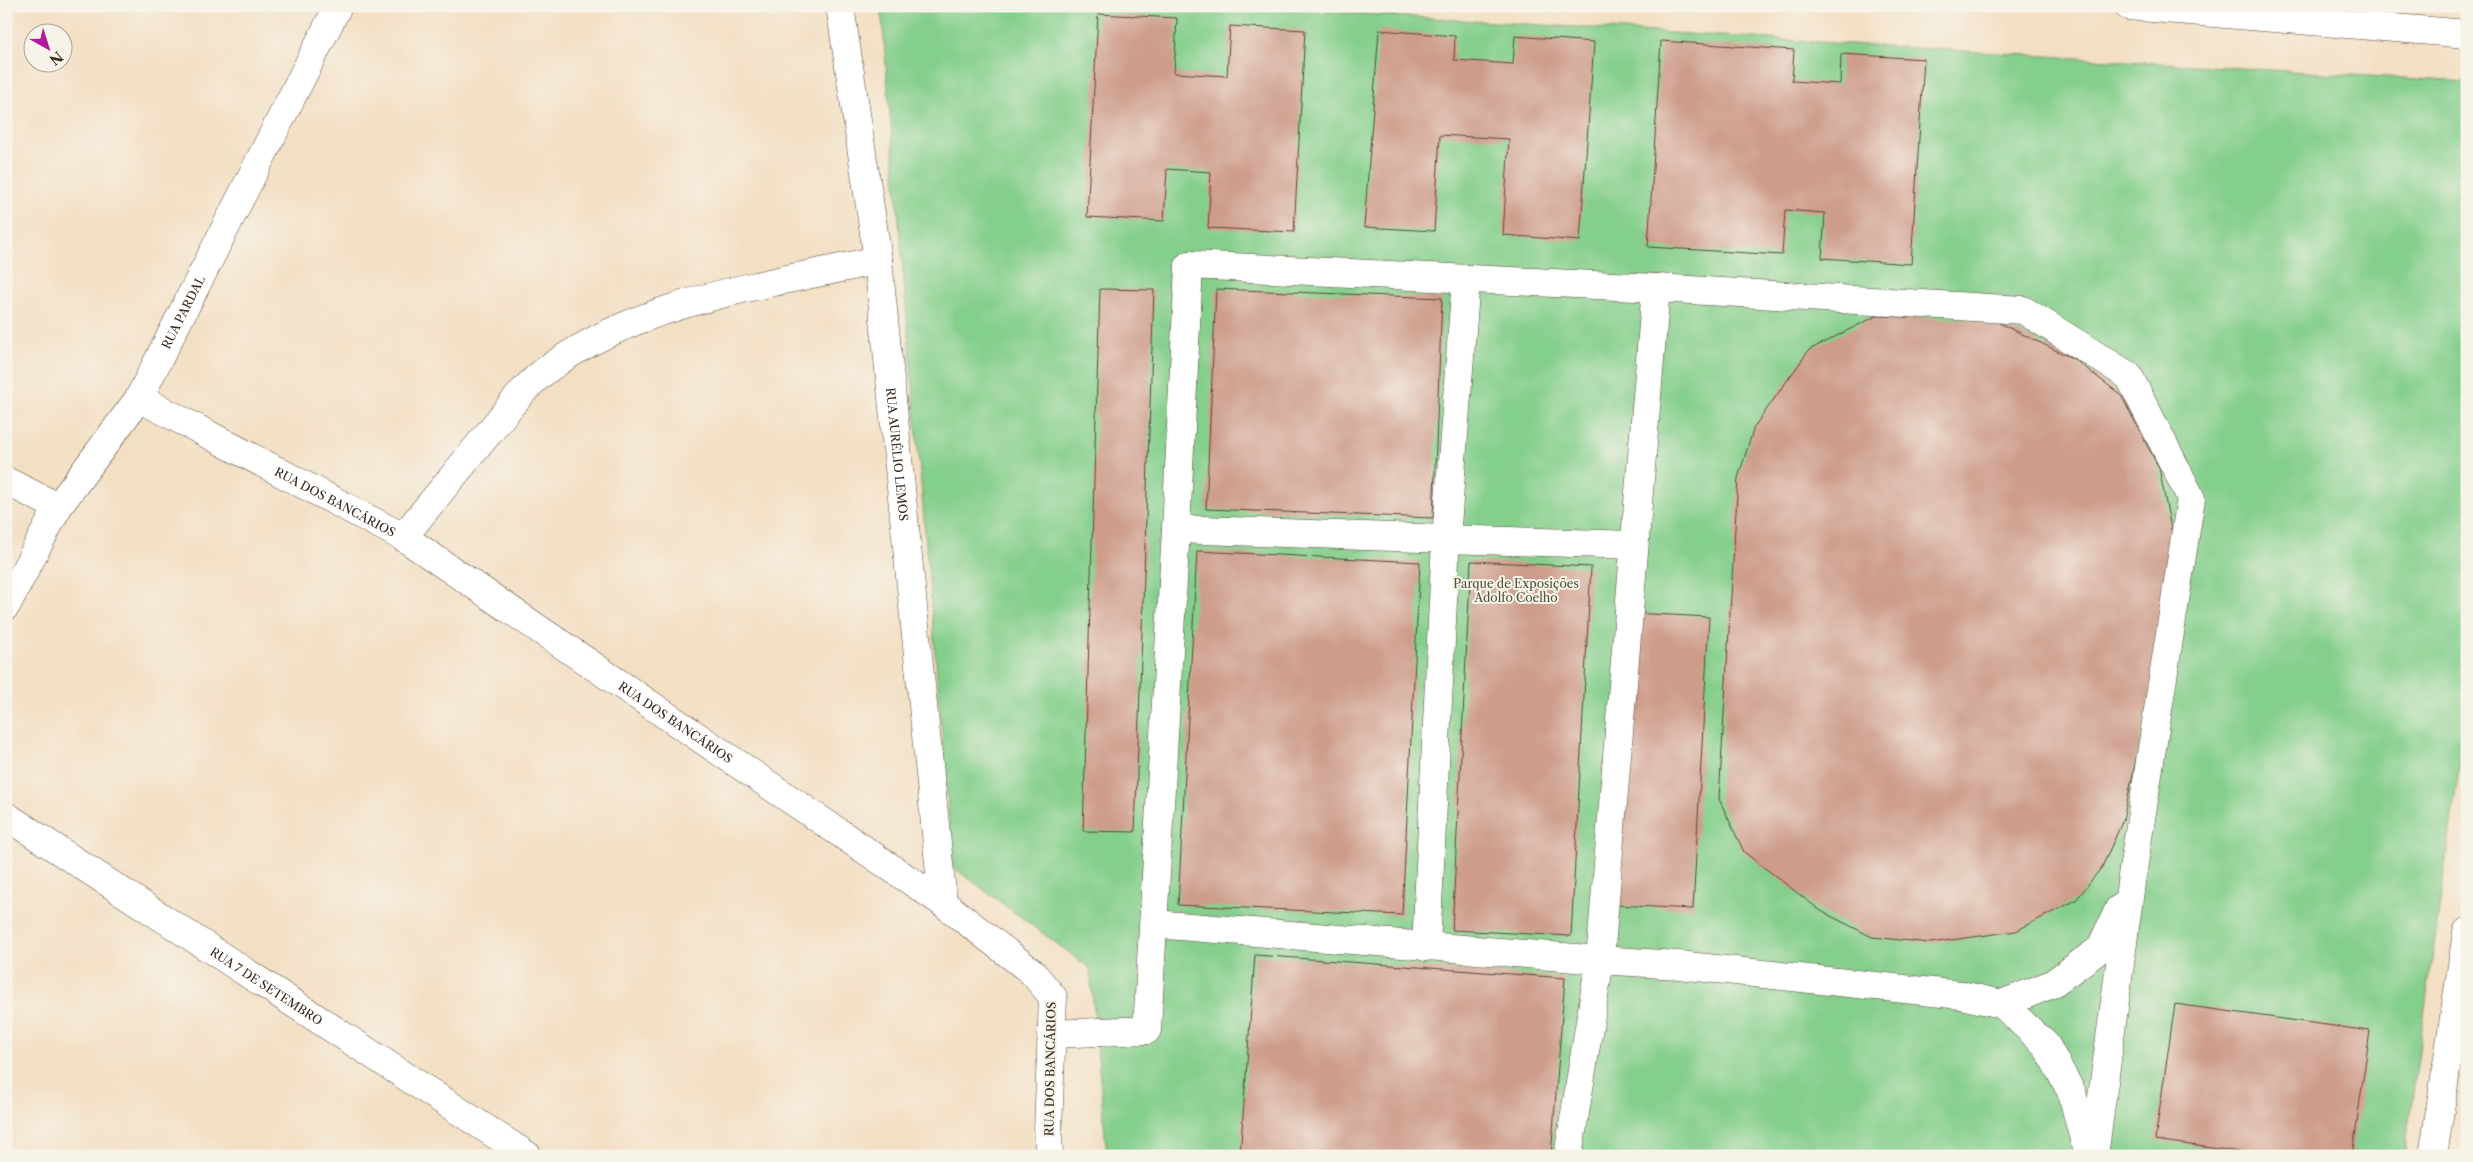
<svg xmlns="http://www.w3.org/2000/svg" width="2473" height="1162" font-family="'Libre Caslon Text',serif">
<rect width="100%" height="100%" fill="#f7f3e8"/>
<filter id="ink" filterUnits="userSpaceOnUse"><feTurbulence type="fractalNoise" baseFrequency=".02" numOctaves="2"/><feDisplacementMap in="SourceGraphic" scale="10" xChannelSelector="R" yChannelSelector="G"/><feConvolveMatrix kernelMatrix="1 2 1 2 8 2 1 2 1" color-interpolation-filters="sRGB"/></filter>
<filter id="wash" filterUnits="userSpaceOnUse"><feTurbulence type="fractalNoise" baseFrequency=".0096" numOctaves="4" result="noise"/><feDisplacementMap in="SourceGraphic" scale="20" xChannelSelector="R" yChannelSelector="G"/><feGaussianBlur stdDeviation="1.12" result="paint"/><feColorMatrix in="noise" values="0 0 0 0 0 0 0 0 0 0 0 0 0 0 0 0 0 1.4 0 .05"/><feComposite in="paint" operator="in"/></filter>
<g filter="url(#wash)">
<rect width="100%" height="100%" fill="#f3dfc3"/>
<polygon fill="#85cf8d" stroke="#607c56" points="881,6 1234,6 2467,82 2467,712 2404,1156 1107,1156 1090,968 953,867"/>
<g id="blocks">
<g fill="#cd9c8b">
<polygon points="1098,14 1177,18 1174,73 1227,76 1230,26 1305,30 1294,232 1208,228 1211,172 1167,169 1164,221 1087,217"/>
<polygon points="1379,30 1455,36 1454,60 1513,64 1515,36 1594,42 1580,241 1503,235 1509,139 1440,135 1434,231 1364,227"/>
<polygon points="1661,41 1794,50 1792,81 1840,84 1841,54 1924,59 1911,264 1822,258 1825,213 1785,210 1782,255 1648,247"/>
<polygon points="1100,289 1154,290 1135,832 1083,831"/>
<polygon points="1216,289 1442,298 1433,518 1206,509"/>
<polygon points="1876,316 1993,320 2074,359 2121,395 2159,468 2176,554 2155,671 2123,820 2102,867 2076,900 2016,931 1930,943 1872,937 1821,911 1744,852 1719,799 1738,478 1754,427 1809,350"/>
<polygon points="1197,551 1420,562 1402,915 1178,905"/>
<polygon points="1471,561 1591,567 1571,936 1452,930"/>
<polygon points="1632,613 1709,617 1693,909 1616,905"/>
<polygon points="1255,955 1565,978 1551,1156 1240,1156"/>
<polygon points="2175,1004 2370,1031 2352,1156 2268,1156 2155,1140"/>
</g>
</g>
</g>
<g filter="url(#ink)">
<use href="#blocks" fill-opacity="0" stroke="#574537" stroke-width="1"/>
<g fill="none" stroke-linecap="round" stroke-linejoin="round">
<defs>
<g id="street">
<path id="s1" d="M840 6 878 260 943 903"/>
<polyline points="2128,6 2467,34"/>
<polyline points="1466,279 1446,539 1176,529 1189,265 1656,288 2023,310 2129,376 2191,498 2131,883 2094,1156"/>
<polyline points="1656,288 1600,960 1678,965 1961,995 2002,1004 2046,1045 2072,1093 2088,1156"/>
<path id="s2" d="M139 398 403 537 943 903 1032 972 1053 997 1048 1131 1049 1156"/>
<polyline points="6,481 58,507"/>
<path d="M403 537C431 503 459 469 487 435 507 411 526 383 552 366 646 299 768 285 878 260"/>
<path id="s3" d="M6 606 58 507 139 398 338 6"/>
<path id="s4" d="M6 816 528 1156"/>
<polyline points="1154,924 1600,960 1568,1156"/>
<polyline points="1426,947 1446,539 1634,545"/>
<polyline points="2002,1004 2052,984 2100,949 2119,909"/>
<polyline points="1051,1034 1147,1030 1176,529"/>
<polyline points="2433,1156 2467,932"/>
</g>
</defs>
<use href="#street" stroke="#574537" stroke-width="29"/>
<use href="#street" stroke="#fff" stroke-width="28"/>
</g>
</g>
<g text-anchor="middle" dominant-baseline="central" stroke-width="4" stroke-linejoin="round" paint-order="stroke">
<g font-size="12" fill="#3b2a1e" stroke="#f7f3e8">
<text stroke="none"><textPath href="#s3" startOffset="344">RUA PARDAL</textPath></text>
<text stroke="none"><textPath href="#s1" startOffset="452">RUA AURÉLIO LEMOS</textPath></text>
<text stroke="none"><textPath href="#s2" startOffset="222">RUA DOS BANCÁRIOS</textPath></text>
<text stroke="none"><textPath href="#s2" startOffset="628">RUA DOS BANCÁRIOS</textPath></text>
<text stroke="none"><textPath href="#s4" startOffset="311">RUA 7 DE SETEMBRO</textPath></text>
<text transform="translate(1050 1069) rotate(-89)">RUA DOS BANCÁRIOS</text>
</g>
<g font-size="12" fill="#4e533a" stroke="#f7f3e8">
<text x="1516" y="583">Parque de Exposições<tspan x="1516" dy="14">Adolfo Coelho</tspan></text>
</g>
</g>
<rect width="2473" height="1162" fill="none" stroke="#f7f3e8" stroke-width="25"/>
<g transform="translate(48 48) rotate(141)"><circle r="24" fill="#f7f3e8" stroke="#aca397"/>
<path d="M0-4L9 19L0 12L-9 19Z" fill="#b5179e"/>
<text y="-8" font-size="14" font-weight="bold" text-anchor="middle" fill="#3b2a1e">N</text>
</g>
</svg>
